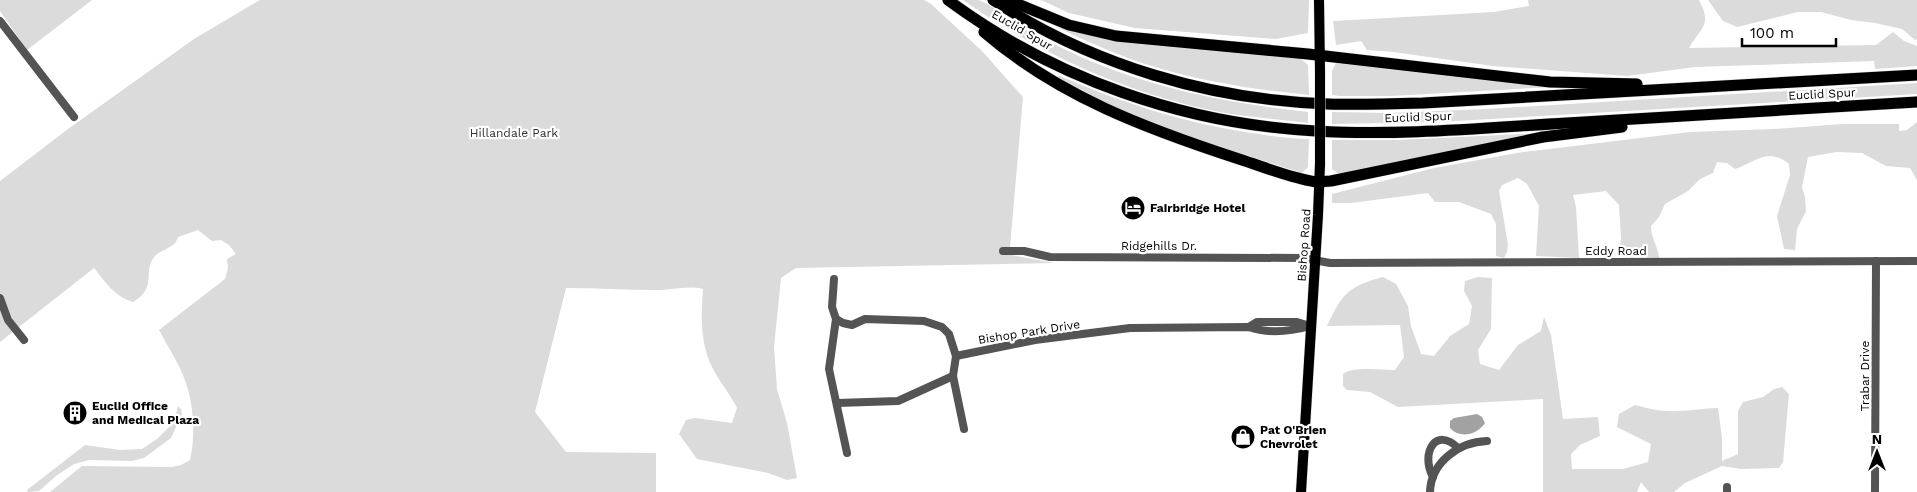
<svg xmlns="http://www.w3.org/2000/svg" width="1917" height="492" font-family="'Work Sans',sans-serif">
<rect width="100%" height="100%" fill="#fff"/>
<g fill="#dbdbdb">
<polygon points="0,0 92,0 27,50 0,11"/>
<path d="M260 0H924L931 4 981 50 1023 97 1010 247 1011 255 1054 263 796 268 781 278 774 347 777 389 787 423 797 478 787 480 768 473 697 459 679 434 686 420 695 418 732 423 737 408C730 394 719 381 712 367 700 343 701 315 703 289 689 285 672 290 657 290 626 290 596 288 566 288L535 412 566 452 656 453V492H50L82 466 172 467 181 465 190 460C195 439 194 411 188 390 183 369 169 349 159 330L225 279 228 268 227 259 236 254 229 245 221 240 212 241 198 230 178 237C176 248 161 249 154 257 142 274 158 287 133 302 114 296 106 283 94 268L0 342V181L68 129 194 39Z"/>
<path d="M963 0C967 0 974 0 978 0 987 2 1008 18 1017 24 1037 36 1059 47 1081 57 1154 89 1229 103 1308 112V123C1284 120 1260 118 1237 115 1138 99 1044 57 963 0Z"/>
<polygon points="1041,0 1309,0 1308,33 1276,39 1135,28 1069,13"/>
<path d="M1528 0H1699C1713 26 1700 28 1689 48L1876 45 1893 32 1904 41 1917 46V66L1875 69 1874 61 1695 67 1627 76 1493 66 1393 52 1367 50 1361 41 1336 45 1333 21 1494 12 1529 6Z"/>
<polygon points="1708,0 1917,0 1917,39 1915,40 1902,29 1875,23 1851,20 1821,12 1798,12 1737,27 1723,21"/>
<path d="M1060 26 1301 59 1308 65 1309 95C1259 90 1210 83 1162 69 1126 59 1092 44 1059 28Z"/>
<polygon points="1336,63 1551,87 1391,96 1339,96 1332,95 1332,71"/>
<path d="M1060 76C1122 103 1185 123 1251 133 1270 136 1290 139 1309 139L1308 167 1302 173 1173 132 1069 88 1056 77Z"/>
<polygon points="1917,83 1917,94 1439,122 1332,124 1332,112 1389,113 1486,109"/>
<path d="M1917 122V180L1910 168 1886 166 1862 153 1836 152 1808 157 1802 187 1805 197 1806 211 1797 229 1795 250 1784 249 1777 216 1790 175 1789 164C1768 147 1755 162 1735 169L1727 163 1717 162 1713 173 1700 179 1688 191 1665 204 1659 217 1651 226C1651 238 1658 246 1659 258L1618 256 1621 239 1619 205 1606 191 1573 195 1576 207 1579 258 1536 256 1539 206 1527 184 1518 178 1502 185 1499 191 1508 245 1507 252 1504 258 1496 256V224L1491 214 1459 202H1435L1428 193 1351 203H1332V194L1434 168 1523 152 1690 132 1774 129 1843 124H1899V131L1907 130Z"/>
<polygon points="1542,133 1339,174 1332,169 1332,140 1398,140"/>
<path d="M1383 277 1396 284 1408 306 1411 326 1421 354 1434 356 1450 336 1469 324 1472 306 1464 291 1465 281 1478 277 1492 278 1491 329 1478 350 1480 364 1499 370 1518 345 1541 331 1544 317 1551 335 1563 419 1598 417 1600 436 1580 445 1571 454 1572 469H1623L1648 462 1651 444 1617 427 1619 414 1635 405C1650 409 1663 412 1678 411 1691 411 1704 408 1718 408L1722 438V461L1738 454V411L1743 402 1763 397 1774 389 1782 387 1789 394 1783 462 1779 468 1741 469 1722 466 1685 483 1674 492H1649L1641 482 1637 492H1543V399L1398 407 1370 392 1347 390 1343 386V374C1352 366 1382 370 1395 370L1404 357 1400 325 1327 326C1343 293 1347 287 1383 277Z"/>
<polygon points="178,406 181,409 182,414 171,438 144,458 132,461 89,460 74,464 56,476 39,491 28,492 27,490 85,445 120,450 142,449 157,439 174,422"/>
</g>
<path fill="#a2a2a2" d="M1477 414 1482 417 1485 423C1477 435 1460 439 1450 428V421L1454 418Z"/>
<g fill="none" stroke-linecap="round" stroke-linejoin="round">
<defs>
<g id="major">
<polyline points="1319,0 1320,71"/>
<polyline points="1301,492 1318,215 1320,164"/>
</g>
<g id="highway">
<path d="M948 0C1055 79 1184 124 1316 131 1399 136 1483 128 1567 123 1683 116 1800 109 1917 102"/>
<path d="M993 0C1092 65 1210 100 1328 104 1359 105 1391 104 1423 103L1917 75"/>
<polyline points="1008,0 1069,25 1116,36 1308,54 1550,82 1637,84"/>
<path d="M984 32C1058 96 1147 129 1239 159 1264 167 1290 178 1316 182L1331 181 1543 137 1622 127"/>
</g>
</defs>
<use href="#major" stroke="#dbdbdb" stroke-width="11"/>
<use href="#highway" stroke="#dbdbdb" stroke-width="12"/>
<g stroke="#545454" stroke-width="8">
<polyline points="0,21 74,117"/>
<polyline points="1003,251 1024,251 1050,257 1303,258 1330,263 1917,261"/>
<path d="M834 279 832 307 836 319 843 323 852 325 865 319 924 321 942 327 949 334 956 356 1035 340 1130 328 1249 327C1268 334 1292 331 1311 326"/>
<polyline points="0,298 8,320 24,340"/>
<polyline points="836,319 829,369 847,453"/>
<polyline points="1249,327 1257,322 1297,322 1310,326"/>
<polyline points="956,356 953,376 964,429"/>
<polyline points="837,403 898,401 953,376"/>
<path d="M1433 477C1420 453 1436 426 1458 448"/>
<polyline points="1727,487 1727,492"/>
<path d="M1430 492C1431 462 1459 442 1487 441"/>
<polyline points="1875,492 1876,261"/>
</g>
<use href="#major" stroke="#000" stroke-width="10"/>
<use href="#highway" stroke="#000" stroke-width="11"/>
<defs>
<polyline id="major-bridge" points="1320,164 1320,71"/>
</defs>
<use href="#major-bridge" stroke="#dbdbdb" stroke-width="11" stroke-linecap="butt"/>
<use href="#major-bridge" stroke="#000" stroke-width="10"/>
</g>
<defs>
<symbol id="hotel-disc" viewBox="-11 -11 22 22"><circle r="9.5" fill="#000" stroke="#fff"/><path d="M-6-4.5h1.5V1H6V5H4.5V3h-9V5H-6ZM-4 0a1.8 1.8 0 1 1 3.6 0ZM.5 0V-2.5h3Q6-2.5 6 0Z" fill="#fff"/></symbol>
<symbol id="building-disc" viewBox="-11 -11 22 22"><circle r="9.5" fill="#000" stroke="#fff"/><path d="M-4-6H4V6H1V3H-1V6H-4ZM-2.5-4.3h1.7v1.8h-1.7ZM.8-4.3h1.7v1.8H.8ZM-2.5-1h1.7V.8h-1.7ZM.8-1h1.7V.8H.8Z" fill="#fff"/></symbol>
<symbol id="shop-disc" viewBox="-11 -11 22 22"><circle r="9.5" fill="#000" stroke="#fff"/><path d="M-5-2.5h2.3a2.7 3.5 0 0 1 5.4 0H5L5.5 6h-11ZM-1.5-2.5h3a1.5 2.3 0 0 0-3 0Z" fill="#fff"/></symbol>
</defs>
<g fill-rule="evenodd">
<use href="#hotel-disc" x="1119" y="194" width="28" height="28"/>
<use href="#building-disc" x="61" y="399" width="28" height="28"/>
<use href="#shop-disc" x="1229" y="423" width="28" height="28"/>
</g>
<g text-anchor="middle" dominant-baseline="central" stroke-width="4.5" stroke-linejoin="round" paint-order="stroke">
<g font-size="12" fill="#000" stroke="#fff">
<text transform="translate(1022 30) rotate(30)">Euclid Spur</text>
<text transform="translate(1822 94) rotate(-3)">Euclid Spur</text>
<text transform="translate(1418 117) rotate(-2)">Euclid Spur</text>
<text transform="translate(1304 245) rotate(-86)">Bishop Road</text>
<text x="1159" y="246">Ridgehills Dr.</text>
<text x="1616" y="251">Eddy Road</text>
<text transform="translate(1029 332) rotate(-9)">Bishop Park Drive</text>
<text transform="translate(1865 376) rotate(-90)">Trabar Drive</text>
</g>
<g font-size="12" fill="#323232" stroke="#fff">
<text x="514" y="133">Hillandale Park</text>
</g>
<g font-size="12" font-weight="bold" fill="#000" stroke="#fff" text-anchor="start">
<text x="1150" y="208">Fairbridge Hotel</text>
<text x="92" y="406">Euclid Office<tspan x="92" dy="14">and Medical Plaza</tspan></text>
<text x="1260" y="430">Pat O'Brien<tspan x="1260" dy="14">Chevrolet</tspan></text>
</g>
</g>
<g transform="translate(1877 452)" stroke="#ffffff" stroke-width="4" paint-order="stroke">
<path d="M0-4L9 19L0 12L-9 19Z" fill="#000000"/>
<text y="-8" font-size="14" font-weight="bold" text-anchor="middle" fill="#000000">N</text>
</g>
<path d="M1742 38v8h94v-8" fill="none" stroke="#000000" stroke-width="2.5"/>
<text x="1750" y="38" font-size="15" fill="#000000" stroke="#ffffff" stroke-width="4" paint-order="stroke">100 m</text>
</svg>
